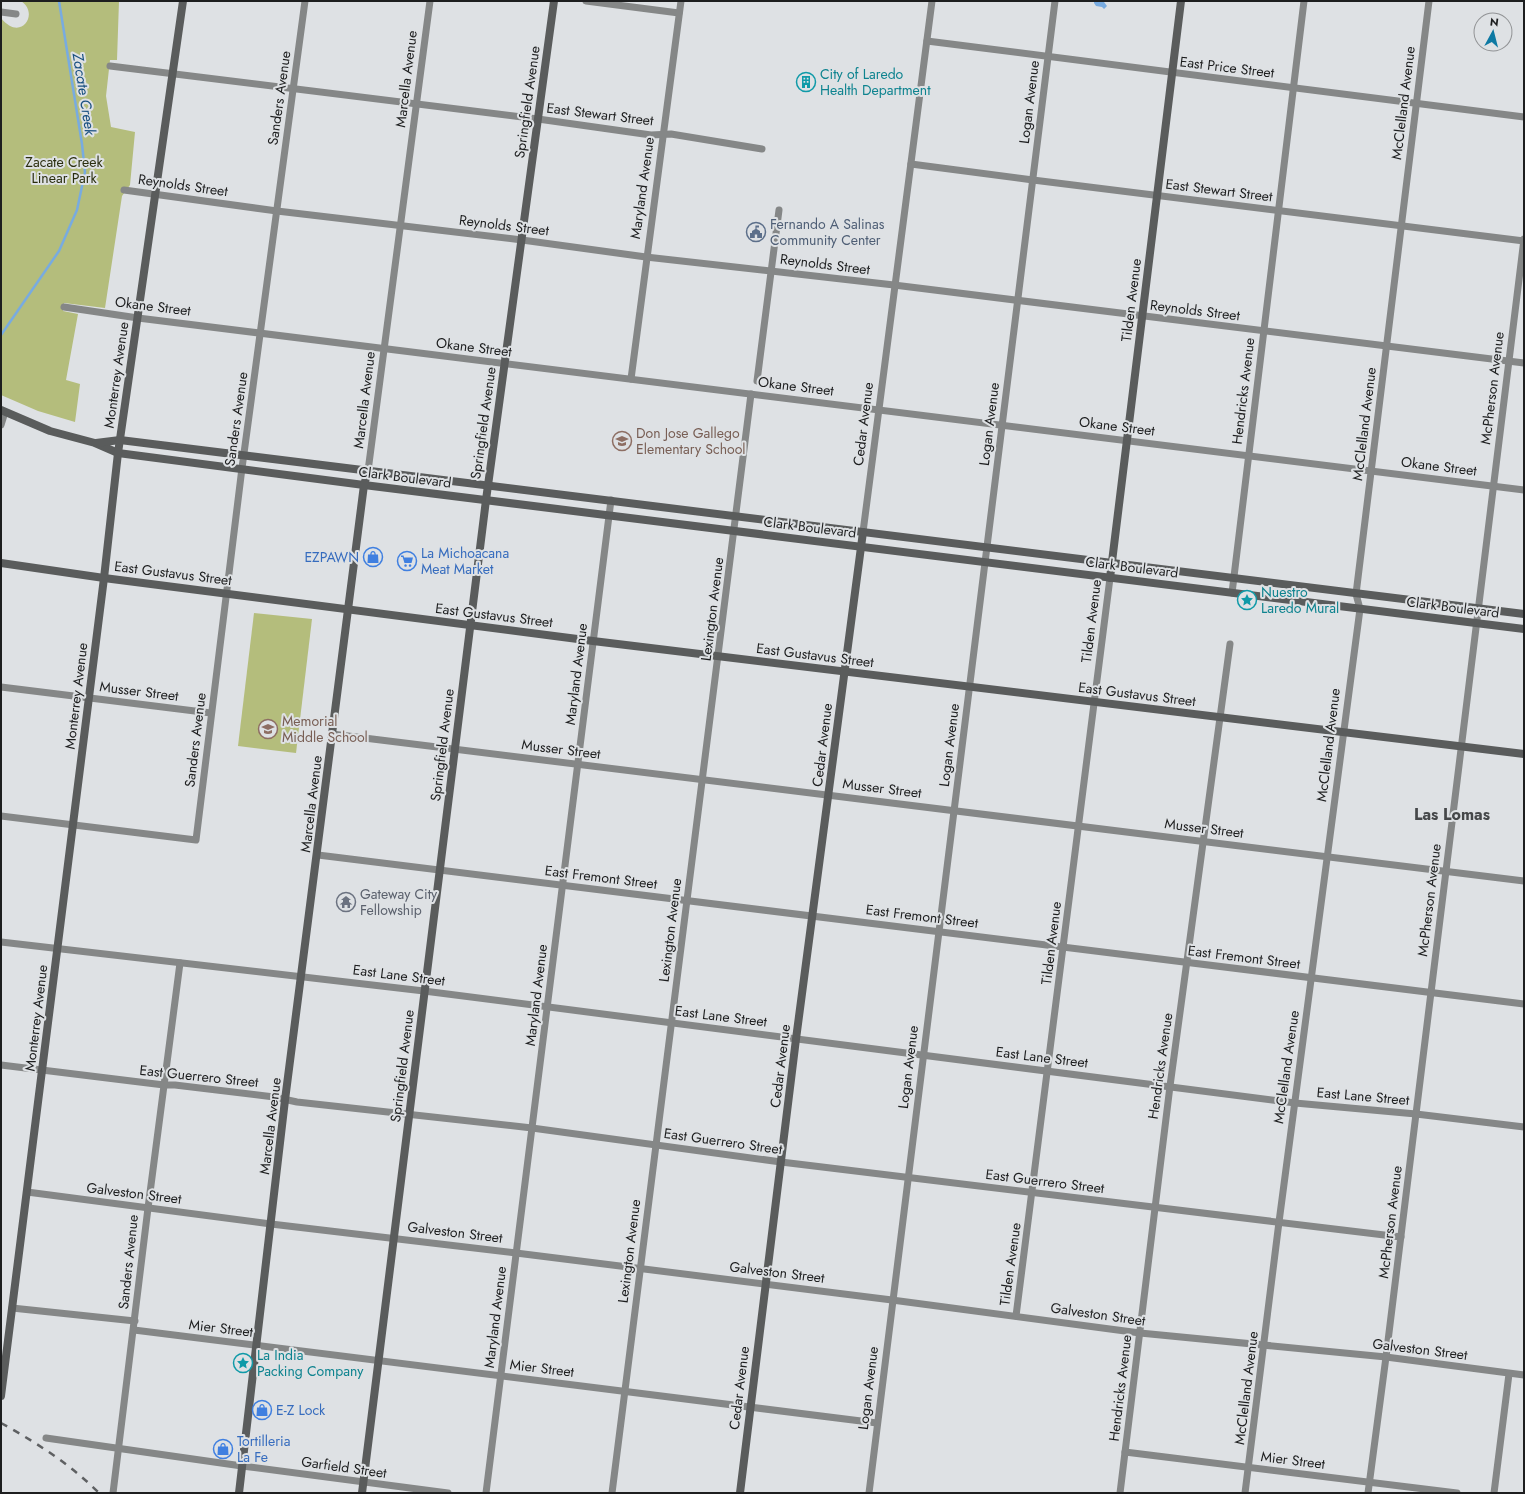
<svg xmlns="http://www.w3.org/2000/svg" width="1525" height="1494" font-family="Jost,sans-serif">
<rect width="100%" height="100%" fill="#dee1e4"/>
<g fill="#b4bd7c">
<path d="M21 1H119L117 60H110L106 96 111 127 135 132 130 185 122 196 105 308 64 303 63 311 78 314 66 380 80 384 75 422 38 411 1 395V18C21 43 40 13 21 1Z"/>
<polygon points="254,613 312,619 296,753 238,746"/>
</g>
<polygon fill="#78abe0" points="1094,1 1104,2 1107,6 1104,9 1102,7 1096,6 1094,3"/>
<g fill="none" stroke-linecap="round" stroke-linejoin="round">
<polyline stroke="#78abe0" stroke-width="2.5" points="1,335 59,251 77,210 85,172 82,144 59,1"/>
<g stroke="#858787" stroke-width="7">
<polyline points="586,1 679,13"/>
<polyline points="1,12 16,14"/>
<polyline points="927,41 1524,117"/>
<polyline points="110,66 538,119 651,135 671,134 762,149"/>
<polyline points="911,164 1033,180 1524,241"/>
<polyline points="124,190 277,211 522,240 646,257 894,285 1524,363"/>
<polyline points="64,307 138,318 1524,490"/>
<polyline points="631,379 681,1"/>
<polyline points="757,381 779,210"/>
<polyline points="1,425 5,412"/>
<polyline points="368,471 430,1"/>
<polyline points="863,532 932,1"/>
<polyline points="1232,593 1304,1"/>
<polyline points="1,687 211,713"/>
<polyline points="332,734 1524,881"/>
<polyline points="1,816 196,840 242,468 305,1"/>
<polyline points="318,855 1524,1004"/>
<polyline points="1,942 424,991 1295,1103 1416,1114 1524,1127"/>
<polyline points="1,1065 164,1085 175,1085 274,1097 297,1102 532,1128 781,1162 1401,1237"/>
<polyline points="27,1192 271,1224 516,1253 892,1300 1140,1333 1386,1357 1524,1375"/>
<polyline points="12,1308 135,1321"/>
<polyline points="1016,1316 1110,578"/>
<polyline points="134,1330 877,1423"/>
<polyline points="46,1438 242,1466 448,1493"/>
<polyline points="1125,1452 1457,1493"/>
<polyline points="113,1493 148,1208 180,963"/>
<polyline points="486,1493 611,500"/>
<polyline points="612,1493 751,394"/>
<polyline points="869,1493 1055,1"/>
<polyline points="1120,1493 1170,1086 1230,644"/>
<polyline points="1245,1493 1279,1222 1360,609 1356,594 1429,1"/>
<polyline points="1368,1493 1386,1357 1524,239"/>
<polyline points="1494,1493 1509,1374"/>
</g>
<g stroke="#5a5c5c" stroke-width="8">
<polyline points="1,410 50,431 95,443 118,453 364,485 1524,629"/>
<polyline points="96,443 120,440 1524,614"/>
<polyline points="1,563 104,578 593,641 1524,754"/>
<polyline points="1110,578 1181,1"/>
<polyline points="1,1396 104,578 118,453 183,1"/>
<polyline points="239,1493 285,1100 364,485 368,471"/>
<polyline points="362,1493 486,500 554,1"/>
<polyline points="740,1493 796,1039 863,532"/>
</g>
<path stroke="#5e6062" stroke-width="2.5" stroke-dasharray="7 7" stroke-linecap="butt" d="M1 1423C37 1443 70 1464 99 1493"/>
</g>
<defs>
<symbol id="building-ring" viewBox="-11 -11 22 22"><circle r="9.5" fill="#dee1e4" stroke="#0f9aa8" stroke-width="1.5"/><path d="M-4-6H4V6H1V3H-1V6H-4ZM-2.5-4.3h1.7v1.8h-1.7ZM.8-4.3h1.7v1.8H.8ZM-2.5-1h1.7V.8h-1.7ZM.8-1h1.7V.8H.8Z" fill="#0f9aa8"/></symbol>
<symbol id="civic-ring" viewBox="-11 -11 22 22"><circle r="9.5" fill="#dee1e4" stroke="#5c6f8a" stroke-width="1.5"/><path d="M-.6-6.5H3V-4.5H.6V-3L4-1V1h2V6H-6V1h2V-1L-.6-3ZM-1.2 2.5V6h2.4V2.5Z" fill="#5c6f8a"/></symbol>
<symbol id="school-ring" viewBox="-11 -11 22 22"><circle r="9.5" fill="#dee1e4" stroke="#8d6e63" stroke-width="1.5"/><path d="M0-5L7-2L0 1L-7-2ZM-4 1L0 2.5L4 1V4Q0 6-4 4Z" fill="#8d6e63"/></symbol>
<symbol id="shop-ring" viewBox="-11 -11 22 22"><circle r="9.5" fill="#dee1e4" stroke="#3f7fe0" stroke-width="1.5"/><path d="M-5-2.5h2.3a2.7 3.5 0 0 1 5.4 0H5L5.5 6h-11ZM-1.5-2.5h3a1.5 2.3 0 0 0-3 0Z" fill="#3f7fe0"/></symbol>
<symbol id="supermarket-ring" viewBox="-11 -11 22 22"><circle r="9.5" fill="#dee1e4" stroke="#3f7fe0" stroke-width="1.5"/><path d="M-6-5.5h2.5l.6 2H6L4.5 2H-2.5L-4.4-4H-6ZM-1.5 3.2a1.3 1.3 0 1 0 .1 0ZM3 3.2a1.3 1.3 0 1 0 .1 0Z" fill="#3f7fe0"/></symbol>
<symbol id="sight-ring" viewBox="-11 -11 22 22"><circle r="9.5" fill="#dee1e4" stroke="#0f9aa8" stroke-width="1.5"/><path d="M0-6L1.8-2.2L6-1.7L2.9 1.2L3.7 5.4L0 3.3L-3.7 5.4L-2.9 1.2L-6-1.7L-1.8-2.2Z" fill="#0f9aa8"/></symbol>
<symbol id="temple-ring" viewBox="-11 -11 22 22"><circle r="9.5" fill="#dee1e4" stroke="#6b7280" stroke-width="1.5"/><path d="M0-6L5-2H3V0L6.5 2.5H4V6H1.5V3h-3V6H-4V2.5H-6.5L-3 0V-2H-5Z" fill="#6b7280"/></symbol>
</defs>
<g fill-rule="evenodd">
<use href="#building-ring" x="795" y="71" width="22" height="22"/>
<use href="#civic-ring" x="745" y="221" width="22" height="22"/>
<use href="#school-ring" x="611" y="430" width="22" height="22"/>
<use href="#shop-ring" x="362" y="546" width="22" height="22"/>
<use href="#supermarket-ring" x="396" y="550" width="22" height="22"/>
<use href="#sight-ring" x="1236" y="589" width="22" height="22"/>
<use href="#school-ring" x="257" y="718" width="22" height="22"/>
<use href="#temple-ring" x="335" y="891" width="22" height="22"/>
<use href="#sight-ring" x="232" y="1352" width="22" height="22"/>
<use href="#shop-ring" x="251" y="1399" width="22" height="22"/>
<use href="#shop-ring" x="212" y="1438" width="22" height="22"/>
</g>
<g text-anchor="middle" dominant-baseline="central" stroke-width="4" stroke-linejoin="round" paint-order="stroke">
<g font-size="14" fill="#1d1e1f" stroke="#dee1e4">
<text transform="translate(1227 67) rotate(7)">East Price Street</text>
<text transform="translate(406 79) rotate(-83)">Marcella Avenue</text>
<text transform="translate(279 98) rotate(-82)">Sanders Avenue</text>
<text transform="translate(527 102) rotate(-82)">Springfield Avenue</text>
<text transform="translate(1029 102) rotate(-83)">Logan Avenue</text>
<text transform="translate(1403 103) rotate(-83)">McClelland Avenue</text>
<text transform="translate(600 114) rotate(7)">East Stewart Street</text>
<text transform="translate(183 185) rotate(8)">Reynolds Street</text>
<text transform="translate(642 188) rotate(-82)">Maryland Avenue</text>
<text transform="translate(1219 190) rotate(7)">East Stewart Street</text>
<text transform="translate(504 225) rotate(7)">Reynolds Street</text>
<text transform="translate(825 264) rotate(7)">Reynolds Street</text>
<text transform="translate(1131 300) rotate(-83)">Tilden Avenue</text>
<text transform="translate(153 306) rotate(7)">Okane Street</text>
<text transform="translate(1195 310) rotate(7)">Reynolds Street</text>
<text transform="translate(474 347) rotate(7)">Okane Street</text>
<text transform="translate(116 375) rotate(-82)">Monterrey Avenue</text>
<text transform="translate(796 386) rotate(7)">Okane Street</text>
<text transform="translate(1492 388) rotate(-83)">McPherson Avenue</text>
<text transform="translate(1243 391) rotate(-83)">Hendricks Avenue</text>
<text transform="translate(364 400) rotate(-83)">Marcella Avenue</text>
<text transform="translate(236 419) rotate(-82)">Sanders Avenue</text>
<text transform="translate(483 423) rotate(-82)">Springfield Avenue</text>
<text transform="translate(863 424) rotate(-83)">Cedar Avenue</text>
<text transform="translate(989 424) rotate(-83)">Logan Avenue</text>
<text transform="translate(1364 424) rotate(-83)">McClelland Avenue</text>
<text transform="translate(1117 426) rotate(7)">Okane Street</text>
<text transform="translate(1439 466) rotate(7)">Okane Street</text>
<text transform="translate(405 477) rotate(7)">Clark Boulevard</text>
<text transform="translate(810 527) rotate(7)">Clark Boulevard</text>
<text transform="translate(1132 567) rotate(7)">Clark Boulevard</text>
<text transform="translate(173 573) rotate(7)">East Gustavus Street</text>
<text transform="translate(1453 607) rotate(7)">Clark Boulevard</text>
<text transform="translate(712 609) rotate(-83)">Lexington Avenue</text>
<text transform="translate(494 615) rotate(7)">East Gustavus Street</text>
<text transform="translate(1091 621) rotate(-83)">Tilden Avenue</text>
<text transform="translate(815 655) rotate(7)">East Gustavus Street</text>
<text transform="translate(576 674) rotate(-83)">Maryland Avenue</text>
<text transform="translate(139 691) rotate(7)">Musser Street</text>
<text transform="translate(1137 694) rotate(7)">East Gustavus Street</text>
<text transform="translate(76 696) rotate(-83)">Monterrey Avenue</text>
<text transform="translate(195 740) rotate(-83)">Sanders Avenue</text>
<text transform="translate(442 745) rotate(-83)">Springfield Avenue</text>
<text transform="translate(822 745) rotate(-83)">Cedar Avenue</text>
<text transform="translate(949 745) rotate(-83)">Logan Avenue</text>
<text transform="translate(1328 745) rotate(-83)">McClelland Avenue</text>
<text transform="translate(561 749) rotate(7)">Musser Street</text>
<text transform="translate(882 788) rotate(7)">Musser Street</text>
<text transform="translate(311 804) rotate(-83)">Marcella Avenue</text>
<text transform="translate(1204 828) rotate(7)">Musser Street</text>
<text transform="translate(601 877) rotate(7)">East Fremont Street</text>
<text transform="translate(1429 900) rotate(-83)">McPherson Avenue</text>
<text transform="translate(922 916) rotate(7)">East Fremont Street</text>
<text transform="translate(670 930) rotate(-83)">Lexington Avenue</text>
<text transform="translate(1051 943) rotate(-83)">Tilden Avenue</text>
<text transform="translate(1244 957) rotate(7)">East Fremont Street</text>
<text transform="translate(399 975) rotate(7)">East Lane Street</text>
<text transform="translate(536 995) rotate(-83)">Maryland Avenue</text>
<text transform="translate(721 1016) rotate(7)">East Lane Street</text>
<text transform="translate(36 1018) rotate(-83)">Monterrey Avenue</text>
<text transform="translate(1042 1057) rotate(7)">East Lane Street</text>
<text transform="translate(402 1066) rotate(-83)">Springfield Avenue</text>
<text transform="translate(780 1066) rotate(-83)">Cedar Avenue</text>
<text transform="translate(1160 1066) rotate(-82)">Hendricks Avenue</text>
<text transform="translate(908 1067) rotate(-83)">Logan Avenue</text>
<text transform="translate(1286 1067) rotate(-82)">McClelland Avenue</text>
<text transform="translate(199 1076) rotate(6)">East Guerrero Street</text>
<text transform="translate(1363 1096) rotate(5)">East Lane Street</text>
<text transform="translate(270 1126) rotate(-83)">Marcella Avenue</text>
<text transform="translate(723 1141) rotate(8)">East Guerrero Street</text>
<text transform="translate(1045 1181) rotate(7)">East Guerrero Street</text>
<text transform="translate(134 1193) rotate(7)">Galveston Street</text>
<text transform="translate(1390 1222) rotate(-83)">McPherson Avenue</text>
<text transform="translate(455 1232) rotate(7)">Galveston Street</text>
<text transform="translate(629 1251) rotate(-83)">Lexington Avenue</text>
<text transform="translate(128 1262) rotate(-84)">Sanders Avenue</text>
<text transform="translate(1010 1264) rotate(-82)">Tilden Avenue</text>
<text transform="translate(777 1272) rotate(7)">Galveston Street</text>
<text transform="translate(1098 1314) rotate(8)">Galveston Street</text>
<text transform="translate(495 1317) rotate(-83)">Maryland Avenue</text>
<text transform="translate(221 1328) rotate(7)">Mier Street</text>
<text transform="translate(1420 1349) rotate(7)">Galveston Street</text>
<text transform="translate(542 1368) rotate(7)">Mier Street</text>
<text transform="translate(739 1388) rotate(-83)">Cedar Avenue</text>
<text transform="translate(868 1388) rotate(-83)">Logan Avenue</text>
<text transform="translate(1120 1388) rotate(-83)">Hendricks Avenue</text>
<text transform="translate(1246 1388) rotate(-83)">McClelland Avenue</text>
<text transform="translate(1293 1460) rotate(7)">Mier Street</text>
<text transform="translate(344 1467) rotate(8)">Garfield Street</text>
</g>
<g font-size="14" fill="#0d838f" stroke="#dee1e4" text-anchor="start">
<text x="820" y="74">City of Laredo<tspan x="820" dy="16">Health Department</tspan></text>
<text x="1261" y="592">Nuestro<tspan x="1261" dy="16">Laredo Mural</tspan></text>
<text x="257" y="1355">La India<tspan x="257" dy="16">Packing Company</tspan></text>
</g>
<g font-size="14" fill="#2a2e0e" stroke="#dee1e4">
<text x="64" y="162">Zacate Creek<tspan x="64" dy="16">Linear Park</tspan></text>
</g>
<g font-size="14" fill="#4e5e75" stroke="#dee1e4" text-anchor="start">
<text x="770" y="224">Fernando A Salinas<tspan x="770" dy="16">Community Center</tspan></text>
</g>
<g font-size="14" fill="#785e54" stroke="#dee1e4" text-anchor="start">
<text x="636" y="433">Don Jose Gallego<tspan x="636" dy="16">Elementary School</tspan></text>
<text x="282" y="721">Memorial<tspan x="282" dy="16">Middle School</tspan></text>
</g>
<g font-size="14" fill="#366cbe" stroke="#dee1e4" text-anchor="start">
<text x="421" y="553">La Michoacana<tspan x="421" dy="16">Meat Market</tspan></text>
<text x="359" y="557" text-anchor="end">EZPAWN</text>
<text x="276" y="1410">E-Z Lock</text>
<text x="237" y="1441">Tortilleria<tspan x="237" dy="16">La Fe</tspan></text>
</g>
<g font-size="14" fill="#5b616d" stroke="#dee1e4" text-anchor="start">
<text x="360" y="894">Gateway City<tspan x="360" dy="16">Fellowship</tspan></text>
</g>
<g font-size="15" font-style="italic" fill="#195081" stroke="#dee1e4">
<text transform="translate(84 94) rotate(81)">Zacate Creek</text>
</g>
<g font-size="16" font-weight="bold" fill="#46484a" stroke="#dee1e4">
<text x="1452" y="814">Las Lomas</text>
</g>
</g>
<rect width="1525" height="1494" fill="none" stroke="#1d1e1f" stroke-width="4"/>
<g transform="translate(1493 32) rotate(7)"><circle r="19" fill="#dee1e4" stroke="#919395"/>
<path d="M0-3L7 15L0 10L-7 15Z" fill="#0d79a3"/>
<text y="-6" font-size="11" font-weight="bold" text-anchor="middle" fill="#1d1e1f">N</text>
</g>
</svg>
